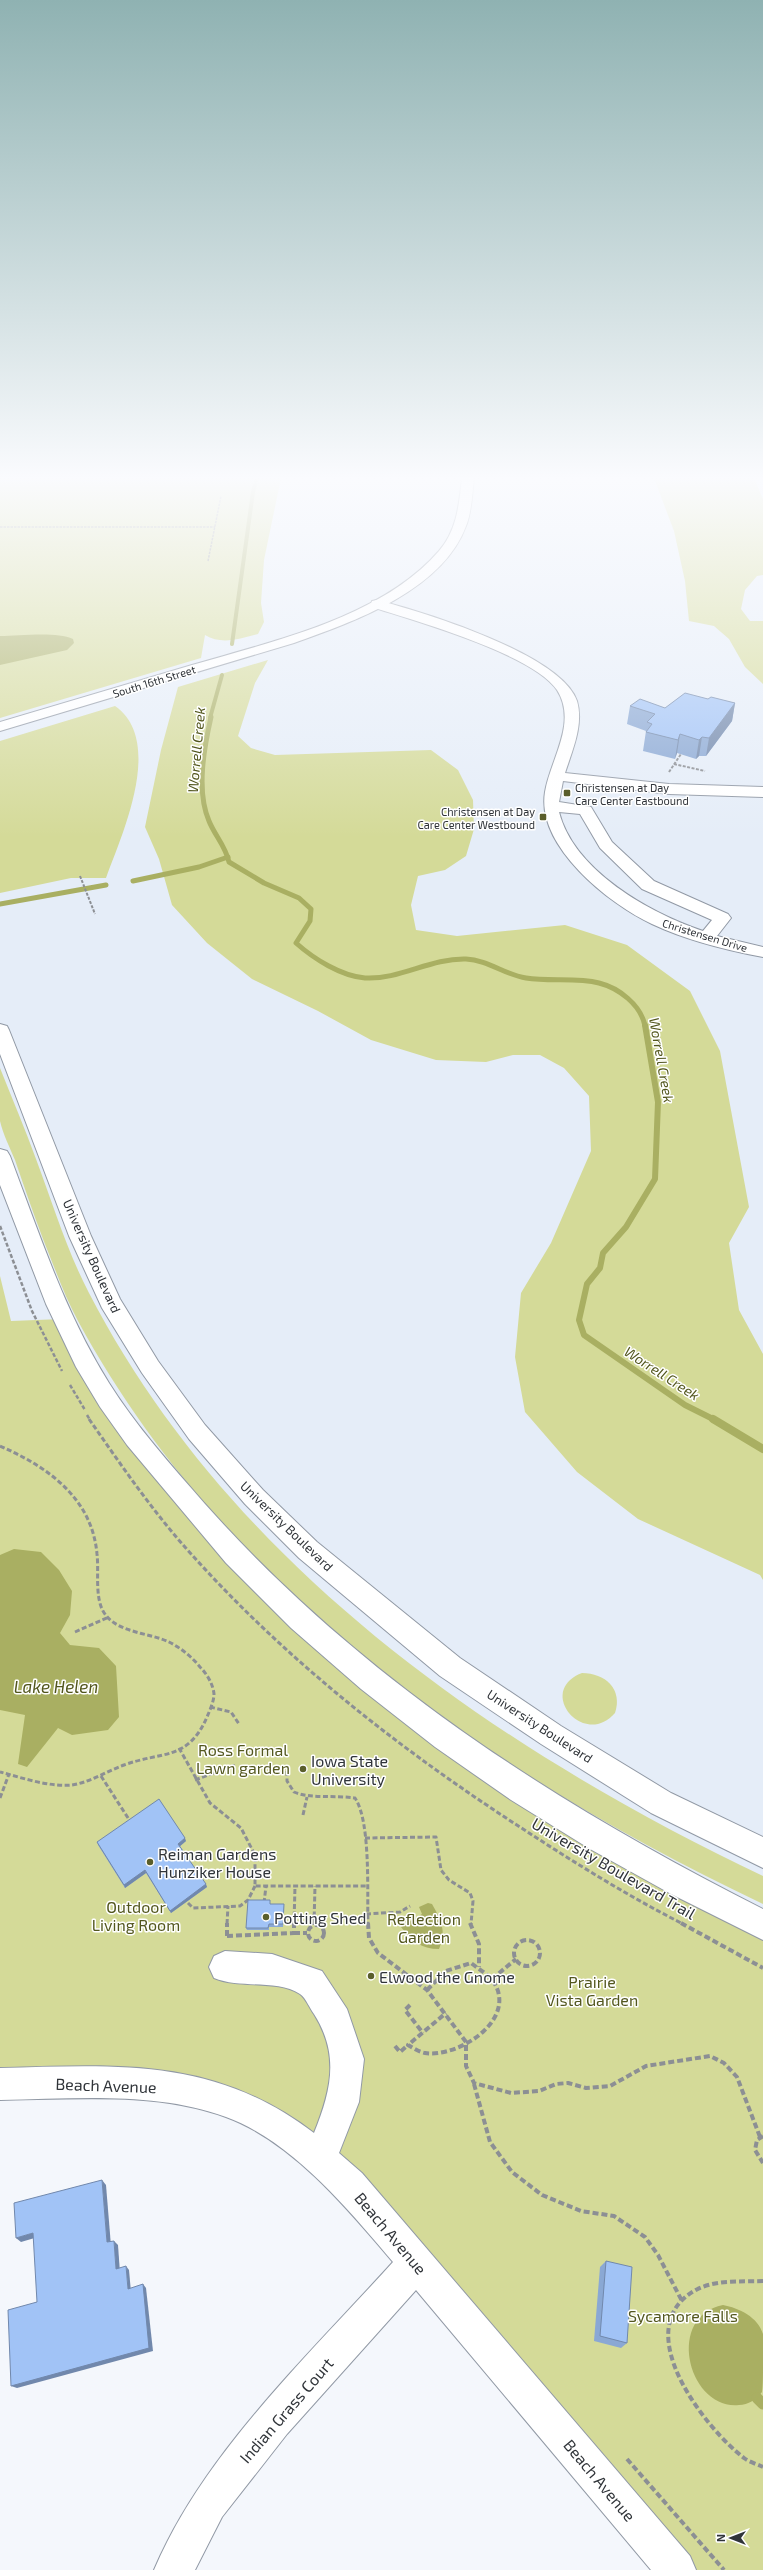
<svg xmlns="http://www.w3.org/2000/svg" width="763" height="2570" font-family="'Exo 2',sans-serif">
<rect width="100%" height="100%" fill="#f4f7fc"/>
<polygon fill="#e5edf8" points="0,478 763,478 763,2570 350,2185 226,2100 0,2084"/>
<g fill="#d4da98">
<path d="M0 478H281L264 560 261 603 264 622 258 634C240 639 221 645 205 635L201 658 0 718Z"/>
<polygon points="654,478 754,478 763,499 763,575 757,576 745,590 741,609 750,621 763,621 763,684 745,667 729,639 714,626 689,621 685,581 674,531"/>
<polygon points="268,660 255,683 238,736 251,748 275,755 431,750 458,770 473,800 474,829 466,856 445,870 418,876 411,905 416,930 457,936 565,925 627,945 690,991 720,1051 749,1207 729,1243 739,1310 763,1354 763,1580 760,1575 638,1519 577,1472 525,1412 515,1357 521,1293 551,1243 591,1151 589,1096 564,1068 540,1055 513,1055 486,1062 436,1060 371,1040 318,1011 252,979 207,943 172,905 159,859 145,827 161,750 178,687"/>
<path d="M115 706C165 741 122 834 106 878H71L0 893V741Z"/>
<path d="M0 1068C12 1098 25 1129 36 1159 53 1204 67 1251 89 1293 229 1564 494 1748 763 1876V1904C492 1775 224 1591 78 1321 64 1295 54 1266 43 1239 33 1213 24 1186 15 1160 10 1148 3 1134 0 1121 0 1105 0 1085 0 1068Z"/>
<polygon points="0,1276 11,1321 62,1319 150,1457 418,1718 763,1925 763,2570 676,2570 350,2185 226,2100 0,2084"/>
<path d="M582 1673C605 1673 623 1689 615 1713 584 1749 535 1691 582 1673Z"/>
</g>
<g fill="#a9af62">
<path d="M0 636C19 636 56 631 73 639L74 643 67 650 0 665Z"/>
<polygon points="14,1549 41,1552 59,1570 72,1591 70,1615 60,1633 70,1645 99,1648 116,1666 119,1717 108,1730 72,1735 58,1728 27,1767 18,1764 25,1715 0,1710 0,1555"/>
<path d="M428 1903 432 1904C441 1920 447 1931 439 1949 421 1949 412 1941 401 1927L422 1914 419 1907Z"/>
<path d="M723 2305C739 2308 758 2317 763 2334 763 2343 763 2357 763 2368 763 2374 763 2386 762 2392 757 2399 748 2405 739 2405 688 2410 665 2316 723 2305Z"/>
</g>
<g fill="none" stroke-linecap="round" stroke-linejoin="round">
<g stroke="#a9af62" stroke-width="4">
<polyline points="232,644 253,492 257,478"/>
<polyline points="210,718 222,675"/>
</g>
<g stroke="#a9af62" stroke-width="5">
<path d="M211 717C204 748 196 791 209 821 215 836 225 845 229 862L264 883 299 898 311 909 310 921 296 943C314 959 341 976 365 978 400 980 430 958 466 959 488 960 505 975 526 978 550 982 576 977 599 983 619 988 641 1005 645 1026"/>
<polyline points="133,881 199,867 228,857"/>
<polyline points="0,904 106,885"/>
</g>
<polyline stroke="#a9af62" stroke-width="6" points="645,1025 658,1102 655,1179 626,1227 603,1253 600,1268 587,1284 579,1320 584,1335 685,1405 715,1420"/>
<polyline stroke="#a9af62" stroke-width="8" points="713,1419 763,1449"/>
<polyline stroke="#a9af62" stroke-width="11" points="757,2398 763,2404"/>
<defs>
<g id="minor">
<path d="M377 600C423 612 561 654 577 701 584 725 572 751 565 773L669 784 763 787V797L669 794 563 781 559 802 591 807 612 842 654 881 728 914 731 918 717 936 763 947V957C726 950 686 940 652 924 609 904 536 846 545 792 550 760 578 723 557 690 533 654 415 621 372 607L371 604 372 601ZM559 812 580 814 600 848 642 889 712 920 703 931C650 913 574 871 559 812Z"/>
<path d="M225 1951 272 1954 322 1971 347 2009 364 2059 359 2102 339 2153 362 2173 690 2556 696 2570H651L416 2290 287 2434 222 2517 195 2570H154C203 2454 309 2355 393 2262 349 2210 292 2141 226 2117 155 2091 74 2099 0 2100V2068C118 2065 215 2057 314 2133 331 2091 340 2055 314 2014 310 2009 306 1998 300 1994 277 1979 240 1989 214 1978L209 1967 214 1956Z"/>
</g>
<g id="major">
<path d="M462 478H474C472 494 472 511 466 526 442 591 353 622 294 643L0 731V722C64 703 128 684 192 665 273 641 381 618 439 551 457 530 459 505 462 478Z"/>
<polygon points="0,1024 7,1026 9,1030 91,1236 120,1299 158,1361 205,1425 263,1490 317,1542 460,1658 561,1726 671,1793 763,1837 763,1868 651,1813 541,1744 440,1676 299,1558 245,1504 189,1439 142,1373 102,1308 69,1236 0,1054"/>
<path d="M0 1149 7 1151 10 1156C39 1233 65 1313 109 1383 136 1426 171 1465 205 1504 361 1679 555 1804 763 1909V1940L671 1894 590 1849 511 1800 435 1747 361 1689 291 1628 226 1563 127 1445 100 1407 76 1367 46 1304 0 1185Z"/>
</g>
</defs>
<use href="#minor" stroke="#9199a5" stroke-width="2"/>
<use href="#major" stroke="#9199a5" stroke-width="2"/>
<g stroke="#8c8f94" stroke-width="1.5" stroke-dasharray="2.5 1" stroke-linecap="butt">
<polyline points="0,527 215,527"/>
<polyline points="208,561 221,496"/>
</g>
<g stroke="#8c8f94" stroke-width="2" stroke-dasharray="3 1.5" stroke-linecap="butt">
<polyline points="674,764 705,771"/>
<polyline points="669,772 681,754"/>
<polyline points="80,876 95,914"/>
</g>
<g stroke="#8c8f94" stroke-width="2.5" stroke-dasharray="4 2" stroke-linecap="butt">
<polyline points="0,1226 32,1311 62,1371"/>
<polyline points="70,1385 85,1410"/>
<polyline points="87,1415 90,1420"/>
</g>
<g stroke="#8c8f94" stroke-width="3" stroke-dasharray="5 2.5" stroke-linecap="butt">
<path d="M89 1419C119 1462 149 1506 184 1546 282 1657 399 1749 523 1829 575 1863 628 1896 683 1924"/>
<path d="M0 1446C48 1467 92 1498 97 1554 99 1571 95 1593 102 1609 113 1633 148 1632 169 1642 181 1648 192 1657 200 1667 207 1674 213 1684 214 1694 214 1701 210 1710 207 1717 188 1761 162 1751 124 1765 107 1771 91 1782 72 1785 48 1787 23 1778 0 1772"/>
<polyline points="75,1632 109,1617"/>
<polyline points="210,1707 231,1712 239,1724"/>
<polyline points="179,1748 210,1803 241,1828 255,1855 255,1886 366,1886"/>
<path d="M287 1771V1781L294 1792C310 1799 336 1795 355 1798 371 1822 367 1893 368 1924"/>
<polyline points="101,1776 130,1821"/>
<polyline points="195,1780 236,1765"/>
<polyline points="0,1798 9,1774"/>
<polyline points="303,1815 307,1797"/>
<polyline points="365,1838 436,1837 441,1870 449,1880 470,1893 473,1901 471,1924"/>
<polyline points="188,1903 193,1908 240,1906 248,1900 255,1886"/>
<polyline points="264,1903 266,1886"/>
<polyline points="366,1914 400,1912 410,1906"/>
<polyline points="227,1924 228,1906"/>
<polyline points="294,1924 295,1886"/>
<polyline points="314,1924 315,1886"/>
</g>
<g stroke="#8c8f94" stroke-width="4" stroke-dasharray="6 3" stroke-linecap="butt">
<polyline points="368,1923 369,1938 378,1953 427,1990 466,2042 466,2066 474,2083 511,2093 539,2091 556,2084 568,2083 586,2088 610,2086 646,2066 710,2056 724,2063 737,2077 760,2137"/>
<polyline points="470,1923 479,1944 479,1967"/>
<polyline points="681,1923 763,1968"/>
<polyline points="314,1925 314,1923"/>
<circle cx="316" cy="1933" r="8"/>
<polyline points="294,1933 307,1933"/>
<polyline points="227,1936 294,1933 294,1923"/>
<polyline points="227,1936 227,1923"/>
<circle cx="527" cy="1953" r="13"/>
<polyline points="492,1979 516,1959"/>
<path d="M427 1990 446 1971 471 1963C477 1968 488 1974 493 1981 519 2019 459 2058 425 2053 419 2052 413 2048 408 2045L446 2013"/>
<polyline points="410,2005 405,2010 423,2033"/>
<polyline points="395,2046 400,2052 408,2045"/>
<polyline points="474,2084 490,2142 512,2172 542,2195 581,2211 614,2216 645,2237 658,2255 682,2301"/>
<polyline points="763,2136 757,2140 755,2150 763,2163"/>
<path d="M763 2281C741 2282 714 2279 694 2291 628 2330 705 2428 744 2458 749 2462 757 2464 763 2467"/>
<polyline points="627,2459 724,2570"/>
</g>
<use href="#minor" fill="#fff" fill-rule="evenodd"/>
<use href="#major" fill="#fff" fill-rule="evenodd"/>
</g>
<g fill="#8aa8d4">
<polygon points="708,699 735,703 732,721 706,756 699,756 696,759 677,753 675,759 643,751 646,731 627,724 630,706 665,708"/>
<polygon points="186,1841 180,1846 207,1887 171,1913 146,1873 125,1888 98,1845 97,1842"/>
<polygon points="270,1904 284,1906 283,1927 269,1927 269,1930 247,1930 246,1928"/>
<polygon points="606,2261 627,2343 621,2348 594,2341 600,2267"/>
</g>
<g fill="#7188ac">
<polygon points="735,703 732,721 706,756 709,738"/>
<polygon points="680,734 677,753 675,759 678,740"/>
<polygon points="702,737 699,756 696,759 699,740"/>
<polygon points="185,1838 186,1841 179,1847 178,1844"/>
<polygon points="145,1870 146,1873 125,1888 124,1885"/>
<polygon points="206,1884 207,1887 171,1913 170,1911"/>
<polygon points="102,2180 106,2185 111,2246 107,2242"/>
<polygon points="33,2233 38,2237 21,2242 16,2238"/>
<polygon points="114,2241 118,2245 120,2273 116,2269"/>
<polygon points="126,2266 129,2270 131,2292 128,2289"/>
<polygon points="143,2284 146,2288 153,2351 17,2388 11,2386"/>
</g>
<g fill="#a1c3f6" stroke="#7188ac">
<polygon points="685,693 708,699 711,697 735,703 709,738 702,737 699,740 680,734 678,740 646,732 652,724 647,722 655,714 630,706 640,699 665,708"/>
<polygon points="159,1799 185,1838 178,1844 206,1884 170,1911 145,1870 124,1885 97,1842"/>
<polygon points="248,1900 270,1900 270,1904 284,1904 283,1924 269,1924 268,1928 246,1928"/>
<polygon points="102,2180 107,2242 114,2241 116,2269 126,2266 128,2289 143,2284 149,2348 11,2386 8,2310 37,2302 33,2233 16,2238 14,2203"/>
<polygon points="606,2261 632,2267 627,2343 600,2336"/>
</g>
<linearGradient id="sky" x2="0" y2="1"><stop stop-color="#8fb2b2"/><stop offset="0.57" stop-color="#fafbfe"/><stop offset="1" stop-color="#fafbfe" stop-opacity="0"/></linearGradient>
<rect width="763" height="838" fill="url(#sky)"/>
<g fill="#5a5e2b" stroke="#fff" stroke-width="1.5">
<rect x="563" y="789" width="8" height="8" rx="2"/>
<rect x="539" y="813" width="8" height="8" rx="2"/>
<circle cx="303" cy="1769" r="4"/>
<circle cx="150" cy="1862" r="4"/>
<circle cx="266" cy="1917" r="4"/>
<circle cx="371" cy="1976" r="4"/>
</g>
<g text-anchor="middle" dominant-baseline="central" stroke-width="3" stroke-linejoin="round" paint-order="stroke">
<g font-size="11" fill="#303439" stroke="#fff">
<text transform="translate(154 681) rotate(-17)">South 16th Street</text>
<text transform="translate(705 935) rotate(17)">Christensen Drive</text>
</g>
<g font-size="11" fill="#303439" stroke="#fff" text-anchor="start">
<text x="575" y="787">Christensen at Day<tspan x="575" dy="13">Care Center Eastbound</tspan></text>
<text x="535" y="811" text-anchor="end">Christensen at Day<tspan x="535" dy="13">Care Center Westbound</tspan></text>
</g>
<g font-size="13" fill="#303439" stroke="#fff">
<text transform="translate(92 1256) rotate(66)">University Boulevard</text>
<text transform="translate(287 1526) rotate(44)">University Boulevard</text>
<text transform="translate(540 1726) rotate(33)">University Boulevard</text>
</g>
<g font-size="14" font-style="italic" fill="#52561d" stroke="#fff">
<text transform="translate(196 750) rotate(-85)">Worrell Creek</text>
<text transform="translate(662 1060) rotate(80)">Worrell Creek</text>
<text transform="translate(662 1373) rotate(33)">Worrell Creek</text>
</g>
<g font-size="16" fill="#53571e" stroke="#fff">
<text x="243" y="1749">Ross Formal<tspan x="243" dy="18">Lawn garden</tspan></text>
<text x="136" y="1906">Outdoor<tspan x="136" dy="18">Living Room</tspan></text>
<text x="424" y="1918">Reflection<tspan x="424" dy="18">Garden</tspan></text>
<text x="592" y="1981">Prairie<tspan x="592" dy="18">Vista Garden</tspan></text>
<text x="683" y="2315">Sycamore Falls</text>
</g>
<g font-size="16" fill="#303439" stroke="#fff" text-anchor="start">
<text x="311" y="1760">Iowa State<tspan x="311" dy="18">University</tspan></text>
<text x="158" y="1853">Reiman Gardens<tspan x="158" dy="18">Hunziker House</tspan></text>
<text x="274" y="1917">Potting Shed</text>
<text x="379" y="1976">Elwood the Gnome</text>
</g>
<g font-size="16" fill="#303439" stroke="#fff">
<text transform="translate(614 1868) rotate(30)">University Boulevard Trail</text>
<text transform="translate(106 2085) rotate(2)">Beach Avenue</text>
<text transform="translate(391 2233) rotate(50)">Beach Avenue</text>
<text transform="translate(286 2410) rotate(-49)">Indian Grass Court</text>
<text transform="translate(600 2480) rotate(50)">Beach Avenue</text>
</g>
<g font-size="17" font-style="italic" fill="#52561d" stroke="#fff">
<text x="56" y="1686">Lake Helen</text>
</g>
</g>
<g transform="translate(731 2538) rotate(270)" stroke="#ffffff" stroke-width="3" paint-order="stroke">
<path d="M0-3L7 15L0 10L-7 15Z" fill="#303439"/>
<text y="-6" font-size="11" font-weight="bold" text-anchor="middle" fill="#303439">N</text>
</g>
</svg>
